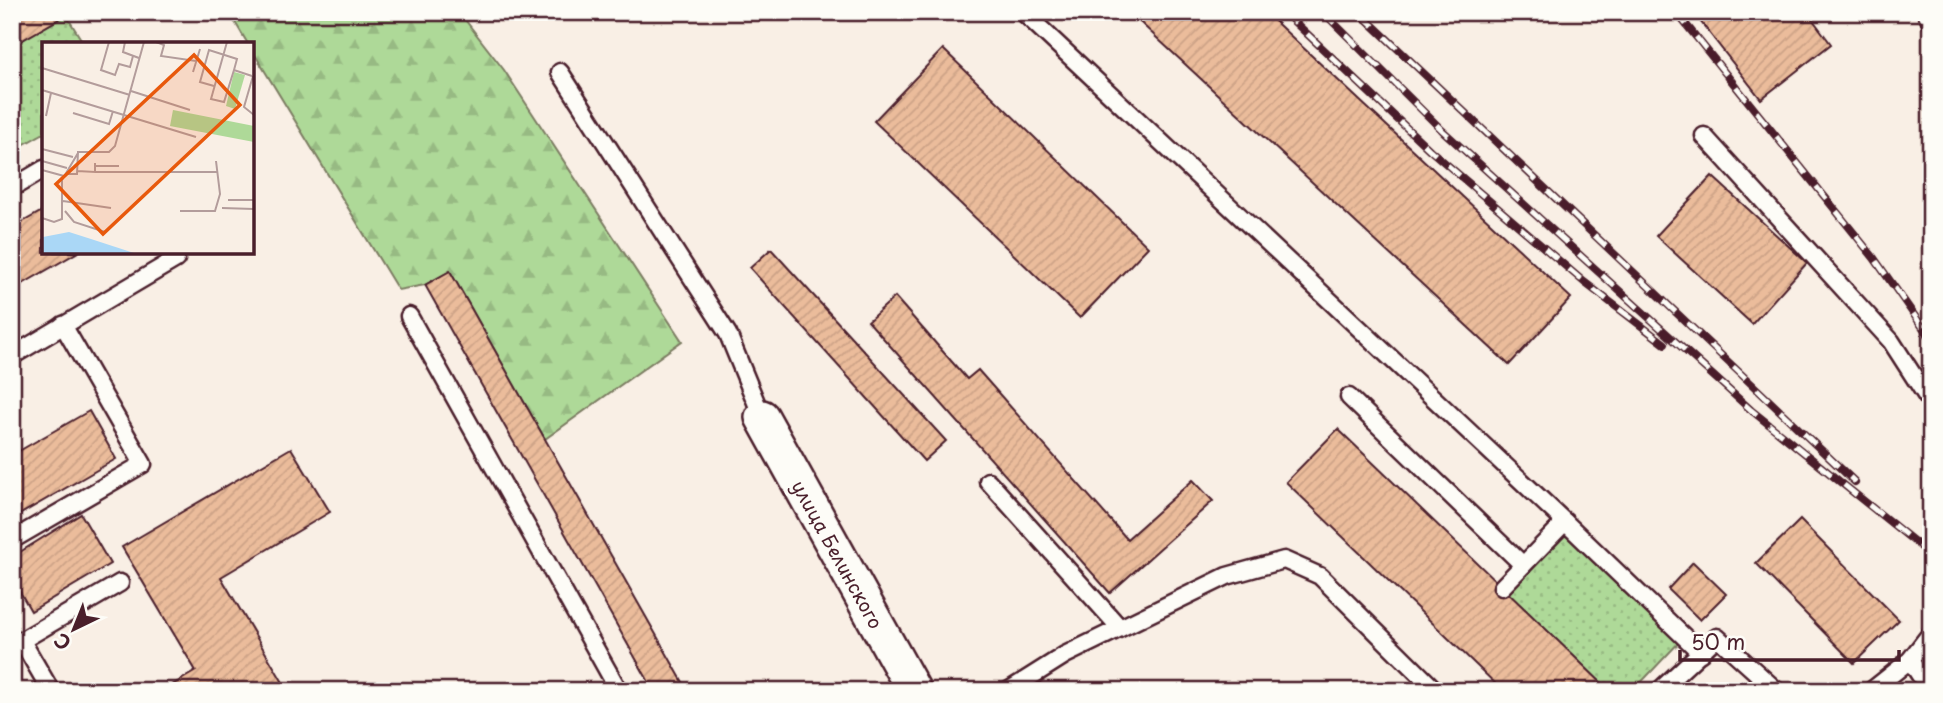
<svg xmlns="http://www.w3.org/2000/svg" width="1943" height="703" font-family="'Playpen Sans',sans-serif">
<defs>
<pattern id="green-dots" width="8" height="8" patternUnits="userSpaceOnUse" patternTransform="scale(1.75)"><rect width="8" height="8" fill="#aed998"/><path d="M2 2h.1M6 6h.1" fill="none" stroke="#97ba83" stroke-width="1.8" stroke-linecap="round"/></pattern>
<pattern id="forest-firs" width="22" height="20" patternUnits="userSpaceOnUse" patternTransform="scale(1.75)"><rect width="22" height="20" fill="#aed998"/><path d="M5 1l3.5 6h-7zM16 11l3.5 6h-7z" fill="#97ba83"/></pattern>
<pattern id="building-hatch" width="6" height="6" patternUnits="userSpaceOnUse" patternTransform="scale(1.75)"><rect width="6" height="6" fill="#ebbc9b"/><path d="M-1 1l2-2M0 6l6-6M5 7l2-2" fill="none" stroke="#cba186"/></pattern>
</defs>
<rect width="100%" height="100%" fill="#f9efe5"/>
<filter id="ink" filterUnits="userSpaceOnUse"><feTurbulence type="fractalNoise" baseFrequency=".0143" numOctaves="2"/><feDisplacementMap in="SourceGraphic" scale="14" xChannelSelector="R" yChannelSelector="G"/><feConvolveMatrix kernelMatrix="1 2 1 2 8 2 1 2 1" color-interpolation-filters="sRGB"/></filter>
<g filter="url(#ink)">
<g fill="url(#green-dots)" stroke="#7c7c62" stroke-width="2">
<polygon points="66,15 84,44 44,44 44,133 12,151 12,46"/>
<polygon points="1564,530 1684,637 1633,691 1610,691 1502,587"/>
</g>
<polygon fill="url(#forest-firs)" stroke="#7c7c62" stroke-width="2" points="229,12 459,12 504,70 682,341 545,439 450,271 425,285 398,290 252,50 252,44 248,44"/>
<g fill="url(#building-hatch)" stroke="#4a1f2b" stroke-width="2">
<polygon points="12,12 65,12 66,15 12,46"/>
<polygon points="1129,12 1265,12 1571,298 1509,365"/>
<polygon points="1693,12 1807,12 1831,44 1761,99"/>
<polygon points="943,49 1148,247 1080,318 874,121"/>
<polygon points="1712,176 1807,263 1752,324 1656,236"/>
<polygon points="44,210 44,252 78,252 12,290 12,228"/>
<polygon points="771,249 946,441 924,461 750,268"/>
<polygon points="450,271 545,439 688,691 654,691 425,285"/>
<polygon points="895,297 967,379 978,370 1127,539 1193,480 1213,501 1110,593 868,321"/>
<polygon points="89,411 116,459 12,519 12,455"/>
<polygon points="1338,429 1610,691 1503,691 1286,482"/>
<polygon points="291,448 330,512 221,577 288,691 162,691 196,671 122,547"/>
<polygon points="81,514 110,564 31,611 12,578 12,557"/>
<polygon points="1800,520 1899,620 1854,663 1756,563"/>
<polygon points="1693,562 1726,594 1700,620 1668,589"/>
</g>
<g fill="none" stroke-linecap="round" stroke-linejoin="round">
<defs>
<g id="lane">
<polyline points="1023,12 1565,522"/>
<polyline points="1926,12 1931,22"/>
<polyline points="560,72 728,334 762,417"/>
<polyline points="1704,136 1891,341 1931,403"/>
<polyline points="12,188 44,169"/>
<polyline points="409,316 619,691"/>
<polyline points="12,356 176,259 172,252"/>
<polyline points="1349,397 1523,565"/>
<polyline points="988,481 1120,628"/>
<polyline points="12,540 143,464 63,325"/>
<polyline points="1502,587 1565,522 1701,653"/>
<polyline points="22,641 51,691"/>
<polyline points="12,646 120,583"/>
<polyline points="1910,660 1930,691"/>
<polyline points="1008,691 1065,655 1227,576 1284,560 1320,576 1436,691"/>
<polyline points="1659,691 1717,637 1777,691"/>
<polyline points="1871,691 1910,660 1931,633"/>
</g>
<polyline id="street" points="762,417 914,691"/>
</defs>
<use href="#lane" stroke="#4a1f2b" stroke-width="21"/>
<use href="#street" stroke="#4a1f2b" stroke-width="38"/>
<use href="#lane" stroke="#fdfcf7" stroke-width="16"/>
<use href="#street" stroke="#fdfcf7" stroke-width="33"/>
<defs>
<g id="rail">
<polyline points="1284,12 1430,150 1584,282 1665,344"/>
<polyline points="1323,12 1443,131 1751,410 1931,555"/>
<polyline points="1676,12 1874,258 1931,339"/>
<polyline points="1362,15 1855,482"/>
</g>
</defs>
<use href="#rail" stroke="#4a1f2b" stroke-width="8"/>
<use href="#rail" stroke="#fdfcf7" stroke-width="5" stroke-dasharray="16" stroke-linecap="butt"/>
</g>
</g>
<g text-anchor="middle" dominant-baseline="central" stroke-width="7" stroke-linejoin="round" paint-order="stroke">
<g font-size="19" fill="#4a1f2b" stroke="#fdfcf7">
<text transform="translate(838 554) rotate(61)">улица Белинского</text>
</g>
</g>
<g transform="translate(42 42)">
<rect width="212" height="212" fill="#f9efe5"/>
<path d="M192 30 203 33 193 67 184 64Z" fill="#aed998"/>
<path d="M131 68 212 84V100L128 84Z" fill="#aed998"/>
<path d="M27 190 49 197 95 212H0L1 195Z" fill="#aad7f6"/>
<path fill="none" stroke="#b39c9b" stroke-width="2" d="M67 0 59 28 73 33 77 22 88 25 91 14M83 0 81 10 97 16M114 0 122 3 119 14 154 19M185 0 169 57 182 60 192 28 210 34M0 26 88 53M151 30 158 7M211 34 202 65 212 73M172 44 158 40 167 8 195 17 192 28M0 48 154 95M89 49 148 68M31 71 67 82 71 69M4 74 9 51M0 107 31 115M0 119 25 126M53 124H77M0 128 22 134M35 129 53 130V121M53 130H176M23 132H35L36 110H67L73 104 102 0M186 158H212M21 159 69 166M180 166 212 167M23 169 32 180 63 190M138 169H173L178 152 174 119M0 176 12 180 20 177V138L36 111"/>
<path fill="#e8590c" fill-opacity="0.15" stroke="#e8590c" stroke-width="3.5" d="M152 13 198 63 61 192 14 142Z"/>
<rect width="212" height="212" fill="none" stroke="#4a1f2b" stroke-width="3.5"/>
</g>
<rect width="1943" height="703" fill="none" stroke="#fdfcf7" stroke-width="42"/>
<rect x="21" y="21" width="1901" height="661" fill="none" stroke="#4a1f2b" stroke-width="2.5" filter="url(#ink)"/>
<g transform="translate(74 629) rotate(223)" stroke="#fdfcf7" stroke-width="5" paint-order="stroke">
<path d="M0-5L12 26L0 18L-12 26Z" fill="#4a1f2b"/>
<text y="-10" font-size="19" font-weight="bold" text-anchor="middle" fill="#4a1f2b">С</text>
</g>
<path d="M1680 650v10h219v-10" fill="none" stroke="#4a1f2b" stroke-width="3.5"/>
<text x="1691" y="650" font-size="21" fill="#4a1f2b" stroke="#fdfcf7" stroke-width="5" paint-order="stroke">50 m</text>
</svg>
